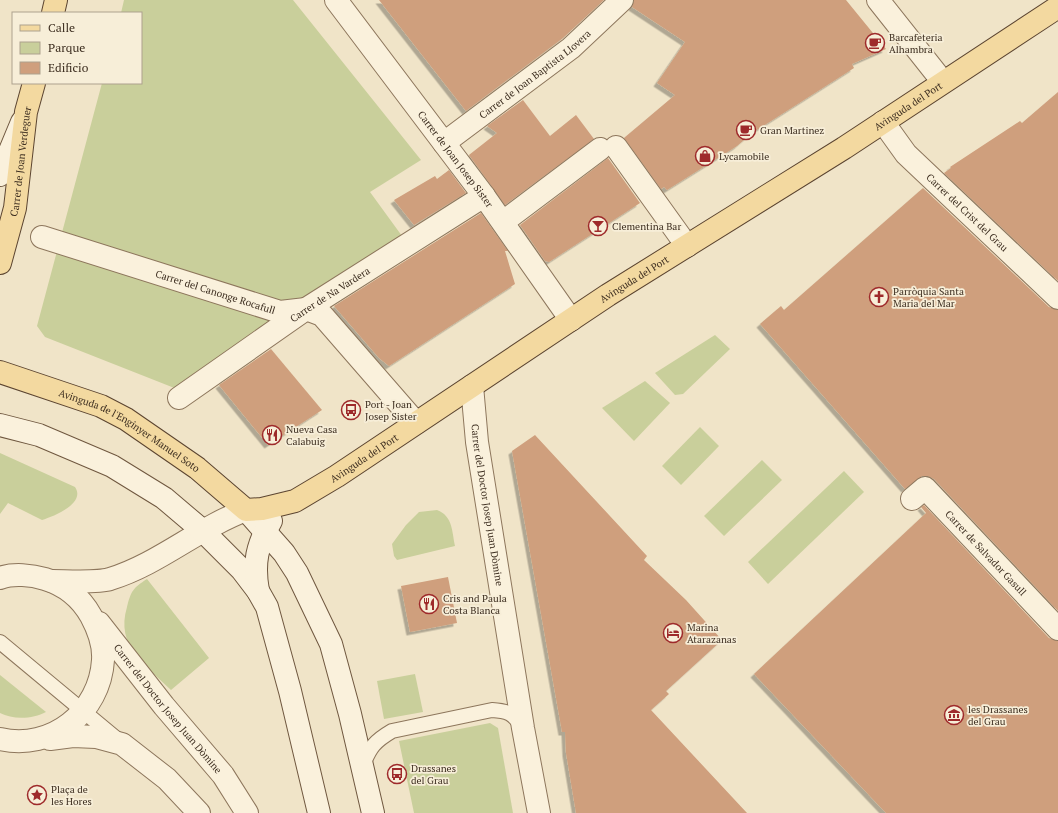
<svg xmlns="http://www.w3.org/2000/svg" width="1058" height="813" font-family="'PT Serif',serif">
<defs>
<filter id="shadow"><feDropShadow dx="-3.5" dy="3.5" stdDeviation="0" flood-color="#0004"/></filter>
</defs>
<rect width="100%" height="100%" fill="#f0e4c8"/>
<g fill="#c9cf9b">
<polygon points="124,0 293,0 421,160 370,192 402,236 280,312 182,391 45,337 37,326 102,83 141,83 141,13 121,13"/>
<polygon points="715,335 730,349 683,394 675,395 655,373"/>
<polygon points="645,381 670,403 634,441 602,408"/>
<polygon points="700,427 719,446 681,485 662,466"/>
<path d="M0 453 75 487C86 503 55 516 42 520L8 503 0 514Z"/>
<polygon points="762,460 782,480 724,536 704,516"/>
<polygon points="844,471 864,492 768,584 748,562"/>
<path d="M437 510C453 516 452 532 455 546L397 560 394 556 392 544 406 525 419 512Z"/>
<path d="M147 579 209 658 171 690C146 665 115 647 127 607 131 591 133 588 147 579Z"/>
<polygon points="415,674 423,712 384,719 377,681"/>
<path d="M0 675 46 712C33 719 13 720 0 713Z"/>
<polygon points="490,723 498,728 513,813 414,813 399,741"/>
</g>
<g fill="#cf9f7d" filter="url(#shadow)">
<polygon points="379,0 604,0 563,38 466,111"/>
<polygon points="634,0 846,0 886,49 852,64 854,68 752,133 737,146 667,190 664,187 661,189 624,138 675,95 657,83 685,42 632,7"/>
<polygon points="1058,92 1058,281 944,173 951,168 950,167 1020,121 1022,123"/>
<polygon points="523,100 550,136 576,115 594,139 505,205 469,155 497,133 487,126"/>
<polygon points="608,158 640,203 549,262 545,261 520,225"/>
<polygon points="449,170 466,193 414,225 394,200 435,176 437,179"/>
<polygon points="923,188 1049,307 1058,310 1058,611 934,479 928,476 922,476 905,489 760,324 781,306 784,310"/>
<polygon points="481,213 508,251 505,251 515,284 389,366 379,358 334,306"/>
<polygon points="271,349 322,410 268,445 219,385"/>
<polygon points="535,435 647,556 644,560 686,600 722,640 666,691 669,694 651,710 747,813 576,813 566,753 565,732 562,732 512,451"/>
<polygon points="924,505 1049,638 1058,641 1058,813 886,813 754,674 926,513 921,507"/>
<polygon points="448,577 457,623 410,632 401,586"/>
</g>
<g fill="none" stroke-linecap="round" stroke-linejoin="round">
<defs>
<g id="lane">
<polyline points="0,642 118,740"/>
<path d="M363 765C370 747 375 741 392 731L492 710C508 711 513 713 522 727"/>
</g>
<g id="street">
<path id="s1" d="M336 0 484 196 571 320"/>
<polyline points="878,0 943,82"/>
<path id="s2" d="M883 122 906 154 1058 298"/>
<path id="s3" d="M444 143 571 48 622 0"/>
<polyline points="616,147 687,246"/>
<polyline points="503,222 600,149"/>
<path id="s4" d="M42 237 280 312 306 309 322 315 416 423"/>
<path id="s5" d="M472 386 477 442 523 728 539 813"/>
<path id="s6" d="M179 398 306 309 484 196"/>
<path id="s7" d="M912 499 925 488 1058 629"/>
<path d="M0 578C13 573 32 575 45 579 65 585 81 598 91 616 98 629 104 645 103 660 100 712 52 751 0 739"/>
<path d="M52 581C67 581 98 583 110 579 159 564 198 528 246 510"/>
<path id="s8" d="M99 623 164 706 223 775 247 813"/>
<polyline points="50,739 73,736 96,737 122,744 167,779 199,813"/>
</g>
<g id="secondary">
<polyline points="0,175 22,122"/>
<polyline points="0,425 39,435 112,466 164,498 203,531 242,570 258,591 267,607 290,691 319,813"/>
<polyline points="246,510 284,553 297,573 331,644 350,714 373,813"/>
<path d="M258 591C253 563 257 545 271 521"/>
</g>
<g id="primary">
<polyline points="53,13 56,0"/>
<path id="s9" d="M0 263 15 208 26 112 34 83"/>
<path id="s10" d="M0 372 101 406 126 419 197 468 246 510 262 509 295 501 337 476 608 295 844 148 1058 7"/>
</g>
</defs>
<use href="#lane" stroke="#8d765c" stroke-width="16"/>
<use href="#street" stroke="#8d765c" stroke-width="24"/>
<use href="#secondary" stroke="#6f573f" stroke-width="24"/>
<use href="#primary" stroke="#5b4430" stroke-width="24"/>
<use href="#lane" stroke="#faf1dc" stroke-width="14"/>
<use href="#street" stroke="#faf1dc" stroke-width="22"/>
<use href="#secondary" stroke="#faf1dc" stroke-width="22"/>
<use href="#primary" stroke="#f3d9a0" stroke-width="22"/>
</g>
<defs>
<symbol id="cafe-ring" viewBox="-11 -11 22 22"><circle r="9.5" fill="#f7eed8" stroke="#9e2a2b" stroke-width="1.5"/><path d="M-5.5-4.5H6V0H3Q3 3.5 0 3.5H-2.5Q-5.5 3.5-5.5 0ZM3-3.2v2h1.7v-2ZM-6 4.5H4V6H-6Z" fill="#9e2a2b"/></symbol>
<symbol id="shop-ring" viewBox="-11 -11 22 22"><circle r="9.5" fill="#f7eed8" stroke="#9e2a2b" stroke-width="1.5"/><path d="M-5-2.5h2.3a2.7 3.5 0 0 1 5.4 0H5L5.5 6h-11ZM-1.5-2.5h3a1.5 2.3 0 0 0-3 0Z" fill="#9e2a2b"/></symbol>
<symbol id="bar-ring" viewBox="-11 -11 22 22"><circle r="9.5" fill="#f7eed8" stroke="#9e2a2b" stroke-width="1.5"/><path d="M-6-5H6L.8 .8V4.5H3.5V6h-7V4.5H-.8V.8Z" fill="#9e2a2b"/></symbol>
<symbol id="church-ring" viewBox="-11 -11 22 22"><circle r="9.5" fill="#f7eed8" stroke="#9e2a2b" stroke-width="1.5"/><path d="M-1.2-6h2.4v3.5h3.3v2.4h-3.3V6h-2.4V-.1h-3.3v-2.4h3.3Z" fill="#9e2a2b"/></symbol>
<symbol id="bus-ring" viewBox="-11 -11 22 22"><circle r="9.5" fill="#f7eed8" stroke="#9e2a2b" stroke-width="1.5"/><path d="M-5-6H5V4H4V6H2V4H-2V6H-4V4H-5ZM-3.5-4V0h7V-4ZM-3.5 1.2v1.5H-2V1.2ZM2 1.2v1.5H3.5V1.2Z" fill="#9e2a2b"/></symbol>
<symbol id="restaurant-ring" viewBox="-11 -11 22 22"><circle r="9.5" fill="#f7eed8" stroke="#9e2a2b" stroke-width="1.5"/><path d="M-5-6h1v4h1v-4h1v4h1v-4h1v5L-1.5 .5V6h-2V.5L-5-1ZM5-6V6H3V1.5H1.5Q1.5-4 5-6Z" fill="#9e2a2b"/></symbol>
<symbol id="hotel-ring" viewBox="-11 -11 22 22"><circle r="9.5" fill="#f7eed8" stroke="#9e2a2b" stroke-width="1.5"/><path d="M-6-4.5h1.5V1H6V5H4.5V3h-9V5H-6ZM-4 0a1.8 1.8 0 1 1 3.6 0ZM.5 0V-2.5h3Q6-2.5 6 0Z" fill="#9e2a2b"/></symbol>
<symbol id="museum-ring" viewBox="-11 -11 22 22"><circle r="9.5" fill="#f7eed8" stroke="#9e2a2b" stroke-width="1.5"/><path d="M0-6L6-3V-2H-6V-3ZM-5-1h2V3h-2ZM-1-1h2V3h-2ZM3-1h2V3H3ZM-6 4H6V6H-6Z" fill="#9e2a2b"/></symbol>
<symbol id="sight-ring" viewBox="-11 -11 22 22"><circle r="9.5" fill="#f7eed8" stroke="#9e2a2b" stroke-width="1.5"/><path d="M0-6L1.8-2.2L6-1.7L2.9 1.2L3.7 5.4L0 3.3L-3.7 5.4L-2.9 1.2L-6-1.7L-1.8-2.2Z" fill="#9e2a2b"/></symbol>
</defs>
<g fill-rule="evenodd">
<use href="#cafe-ring" x="864" y="32" width="22" height="22"/>
<use href="#cafe-ring" x="735" y="119" width="22" height="22"/>
<use href="#shop-ring" x="694" y="145" width="22" height="22"/>
<use href="#bar-ring" x="587" y="215" width="22" height="22"/>
<use href="#church-ring" x="868" y="286" width="22" height="22"/>
<use href="#bus-ring" x="340" y="399" width="22" height="22"/>
<use href="#restaurant-ring" x="261" y="424" width="22" height="22"/>
<use href="#restaurant-ring" x="418" y="593" width="22" height="22"/>
<use href="#hotel-ring" x="662" y="622" width="22" height="22"/>
<use href="#museum-ring" x="943" y="704" width="22" height="22"/>
<use href="#bus-ring" x="386" y="763" width="22" height="22"/>
<use href="#sight-ring" x="26" y="784" width="22" height="22"/>
</g>
<g text-anchor="middle" dominant-baseline="central" stroke-width="3.5" stroke-linejoin="round" paint-order="stroke">
<g font-size="10" fill="#3d2e20" stroke="#f7eed8" text-anchor="start">
<text x="889" y="37">Barcafeteria<tspan x="889" dy="12">Alhambra</tspan></text>
<text x="760" y="130">Gran Martinez</text>
<text x="719" y="156">Lycamobile</text>
<text x="612" y="226">Clementina Bar</text>
<text x="893" y="291">Parròquia Santa<tspan x="893" dy="12">Maria del Mar</tspan></text>
<text x="365" y="404">Port - Joan<tspan x="365" dy="12">Josep Sister</tspan></text>
<text x="286" y="429">Nueva Casa<tspan x="286" dy="12">Calabuig</tspan></text>
<text x="443" y="598">Cris and Paula<tspan x="443" dy="12">Costa Blanca</tspan></text>
<text x="687" y="627">Marina<tspan x="687" dy="12">Atarazanas</tspan></text>
<text x="968" y="709">les Drassanes<tspan x="968" dy="12">del Grau</tspan></text>
<text x="411" y="768">Drassanes<tspan x="411" dy="12">del Grau</tspan></text>
<text x="51" y="789">Plaça de<tspan x="51" dy="12">les Hores</tspan></text>
</g>
<g font-size="10" fill="#3d2e20" stroke="#f7eed8">
<text stroke="none"><textPath href="#s3" startOffset="114">Carrer de Joan Baptista Llovera</textPath></text>
<text stroke="none"><textPath href="#s10" startOffset="1065">Avinguda del Port</textPath></text>
<text stroke="none"><textPath href="#s1" startOffset="199">Carrer de Joan Josep Sister</textPath></text>
<text stroke="none"><textPath href="#s9" startOffset="104">Carrer de Joan Verdeguer</textPath></text>
<text stroke="none"><textPath href="#s2" startOffset="124">Carrer del Crist del Grau</textPath></text>
<text stroke="none"><textPath href="#s10" startOffset="741">Avinguda del Port</textPath></text>
<text stroke="none"><textPath href="#s4" startOffset="182">Carrer del Canonge Rocafull</textPath></text>
<text stroke="none"><textPath href="#s6" startOffset="183">Carrer de Na Vardera</textPath></text>
<text stroke="none"><textPath href="#s10" startOffset="143">Avinguda de l'Enginyer Manuel Soto</textPath></text>
<text stroke="none"><textPath href="#s10" startOffset="417">Avinguda del Port</textPath></text>
<text stroke="none"><textPath href="#s5" startOffset="120">Carrer del Doctor Josep Juan Dòmine</textPath></text>
<text stroke="none"><textPath href="#s7" startOffset="106">Carrer de Salvador Gasull</textPath></text>
<text stroke="none"><textPath href="#s8" startOffset="110">Carrer del Doctor Josep Juan Dòmine</textPath></text>
</g>
</g>
<rect x="12" y="12" width="130" height="72" fill="#f7eed8" stroke="#ada18e"/>
<rect x="20" y="25" width="20" height="6" fill="#f3d9a0" stroke="#ada18e"/>
<text x="48" y="32" font-size="12" fill="#3d2e20">Calle</text>
<rect x="20" y="42" width="20" height="12" fill="#c9cf9b" stroke="#ada18e"/>
<text x="48" y="52" font-size="12" fill="#3d2e20">Parque</text>
<rect x="20" y="62" width="20" height="12" fill="#cf9f7d" stroke="#ada18e"/>
<text x="48" y="72" font-size="12" fill="#3d2e20">Edificio</text>
</svg>
